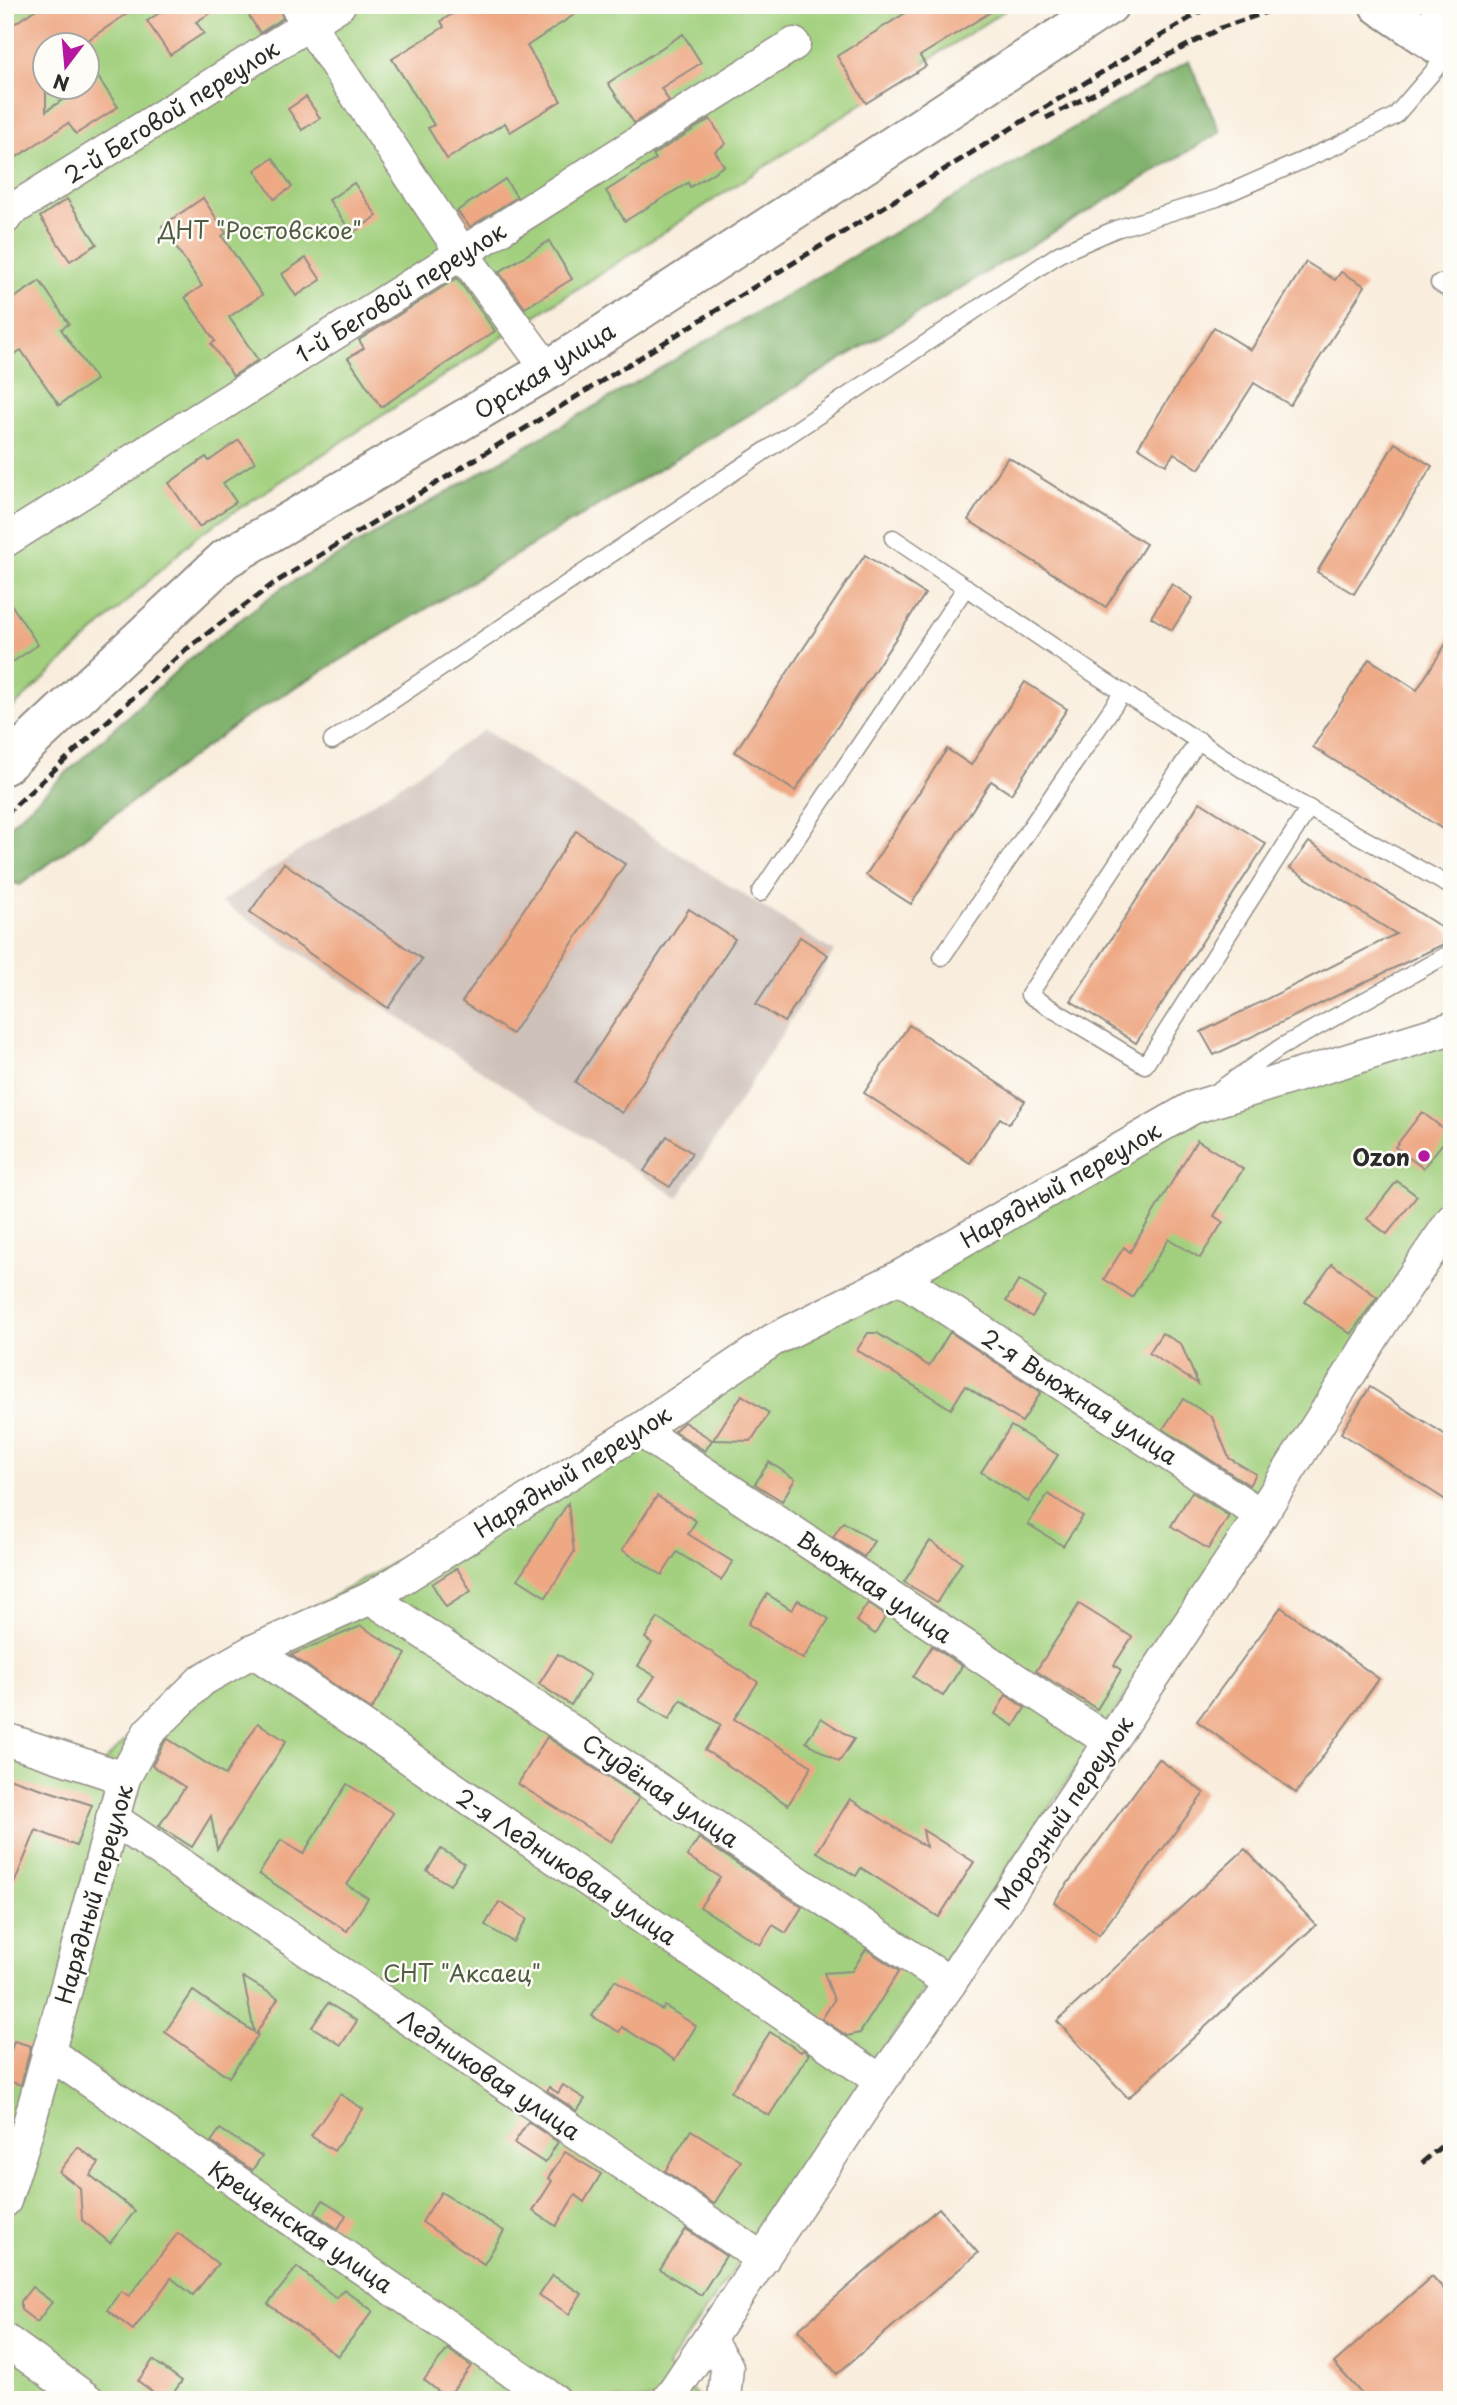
<svg xmlns="http://www.w3.org/2000/svg" width="1457" height="2405" font-family="'Playpen Sans',sans-serif">
<rect width="100%" height="100%" fill="#fdfcf7"/>
<filter id="ink" filterUnits="userSpaceOnUse"><feTurbulence type="fractalNoise" baseFrequency=".0143" numOctaves="2"/><feDisplacementMap in="SourceGraphic" scale="14" xChannelSelector="R" yChannelSelector="G"/><feConvolveMatrix kernelMatrix="1 2 1 2 8 2 1 2 1" color-interpolation-filters="sRGB"/></filter>
<filter id="wash" filterUnits="userSpaceOnUse"><feTurbulence type="fractalNoise" baseFrequency=".00686" numOctaves="4" result="noise"/><feDisplacementMap in="SourceGraphic" scale="28" xChannelSelector="R" yChannelSelector="G"/><feGaussianBlur stdDeviation="1.57" result="paint"/><feColorMatrix in="noise" values="0 0 0 0 0 0 0 0 0 0 0 0 0 0 0 0 0 1.4 0 .05"/><feComposite in="paint" operator="in"/></filter>
<g filter="url(#wash)">
<rect width="100%" height="100%" fill="#f9eede"/>
<polygon fill="#cec1ba" points="484,730 834,952 678,1198 221,902"/>
<g fill="#a2d07e" stroke="#667e54" stroke-width="2" fill-rule="evenodd">
<path d="M5 5H1013L197 536 5 715ZM46 46H88V88H46Z"/>
<polygon points="1452,1030 1452,1218 667,2367 702,2400 5,2400 5,1737 102,1764 188,1677 636,1428 1095,1152"/>
</g>
<polygon fill="#81b26d" stroke="#566e4c" stroke-width="2" points="1189,61 1220,132 246,717 20,885 5,879 5,830 187,661 280,589"/>
<g id="blocks">
<g fill="#eea884">
<polygon points="42,5 140,5 79,46 46,46 46,111 80,88 88,88 88,83 97,76 118,107 76,134 68,123 5,165 5,30"/>
<polygon points="171,5 223,5 196,22 204,33 170,55 147,21"/>
<polygon points="242,5 278,5 283,18 260,33"/>
<polygon points="467,5 589,5 527,46 561,101 510,132 505,123 447,159 428,128 434,125 392,59 444,27 441,21"/>
<polygon points="918,5 1002,5 920,56 926,66 866,103 837,56"/>
<polygon points="683,34 701,63 661,88 669,101 634,123 608,83"/>
<polygon points="306,97 320,118 302,130 288,109"/>
<polygon points="710,119 726,144 715,151 724,166 690,187 688,183 625,221 606,191 656,159 653,155"/>
<polygon points="273,158 292,187 274,199 255,170"/>
<polygon points="505,179 517,197 470,227 457,211"/>
<polygon points="354,183 377,216 352,233 329,200"/>
<polygon points="203,198 226,233 222,236 262,295 229,317 258,360 233,376 211,344 215,341 185,297 202,286 162,226"/>
<polygon points="67,199 97,244 70,261 40,217"/>
<polygon points="549,241 572,279 525,308 499,272"/>
<polygon points="306,258 321,280 296,296 282,274"/>
<polygon points="1306,262 1335,280 1341,272 1365,286 1290,405 1254,383 1199,469 1174,453 1166,465 1138,447 1214,327 1251,350"/>
<polygon points="457,278 495,331 381,407 348,358 364,348 359,340"/>
<polygon points="40,281 69,324 61,329 96,380 59,405 21,350 5,360 5,304"/>
<polygon points="239,440 255,462 223,483 236,502 199,527 169,483 206,457 209,461"/>
<polygon points="1395,443 1432,466 1354,594 1317,572"/>
<polygon points="1008,457 1146,544 1106,607 968,520"/>
<polygon points="865,555 925,594 795,791 735,752"/>
<polygon points="1172,584 1193,598 1172,630 1151,617"/>
<polygon points="5,595 38,645 5,667"/>
<polygon points="1452,634 1452,835 1313,747 1369,659 1417,690"/>
<polygon points="1025,682 1067,709 1011,794 991,781 911,904 866,875 947,749 971,765"/>
<polygon points="1200,802 1266,844 1136,1043 1071,1001"/>
<polygon points="576,831 625,864 512,1034 462,1002"/>
<polygon points="1309,842 1452,934 1452,940 1214,1055 1201,1032 1396,934 1290,868"/>
<polygon points="284,863 422,959 388,1008 250,912"/>
<polygon points="689,909 735,939 622,1113 575,1082"/>
<polygon points="800,937 828,955 784,1022 756,1004"/>
<polygon points="909,1025 1025,1101 1009,1124 1000,1118 970,1163 864,1093"/>
<polygon points="1422,1112 1450,1134 1423,1168 1395,1147"/>
<polygon points="667,1136 692,1153 670,1187 644,1171"/>
<polygon points="1197,1140 1243,1169 1214,1216 1223,1222 1200,1258 1169,1239 1132,1297 1104,1279 1124,1247 1130,1252"/>
<polygon points="1397,1181 1417,1196 1387,1234 1367,1219"/>
<polygon points="1332,1264 1377,1297 1351,1334 1305,1302"/>
<polygon points="1019,1280 1045,1296 1032,1317 1006,1301"/>
<polygon points="950,1332 1041,1392 1022,1422 965,1386 951,1409 857,1350 868,1333 877,1333 929,1366"/>
<polygon points="1162,1333 1181,1344 1198,1384 1149,1353"/>
<polygon points="1370,1387 1452,1439 1452,1504 1341,1433"/>
<polygon points="742,1395 769,1413 751,1441 713,1440"/>
<polygon points="1183,1399 1212,1417 1229,1458 1256,1474 1249,1485 1163,1429"/>
<polygon points="684,1422 712,1440 705,1451 674,1431"/>
<polygon points="1011,1426 1058,1455 1028,1502 981,1472"/>
<polygon points="769,1462 795,1479 782,1501 755,1484"/>
<polygon points="1192,1492 1229,1516 1208,1549 1171,1526"/>
<polygon points="1048,1494 1083,1516 1063,1546 1028,1524"/>
<polygon points="657,1496 696,1521 688,1534 733,1562 721,1580 677,1552 662,1575 622,1550"/>
<polygon points="568,1503 574,1552 546,1597 518,1579"/>
<polygon points="843,1522 874,1541 864,1557 833,1537"/>
<polygon points="930,1541 962,1562 937,1602 904,1582"/>
<polygon points="457,1568 471,1591 446,1607 432,1584"/>
<polygon points="767,1594 792,1610 798,1600 829,1619 803,1659 748,1624"/>
<polygon points="868,1603 886,1616 875,1634 856,1621"/>
<polygon points="1079,1604 1132,1637 1114,1665 1121,1670 1097,1709 1036,1671"/>
<polygon points="1281,1607 1379,1679 1296,1793 1197,1721"/>
<polygon points="658,1618 758,1682 734,1719 812,1766 788,1805 705,1750 721,1725 681,1700 669,1719 639,1701 655,1676 638,1666 652,1643 645,1638"/>
<polygon points="361,1626 406,1654 371,1710 291,1655"/>
<polygon points="932,1646 962,1666 943,1696 913,1677"/>
<polygon points="558,1654 590,1675 571,1705 539,1684"/>
<polygon points="1006,1695 1025,1708 1014,1726 995,1714"/>
<polygon points="821,1718 854,1739 839,1762 806,1742"/>
<polygon points="258,1723 286,1741 217,1849 211,1816 192,1847 159,1826 185,1787 152,1766 164,1743 168,1739 225,1775"/>
<polygon points="547,1737 639,1798 611,1842 518,1784"/>
<polygon points="1159,1759 1204,1793 1099,1935 1054,1902"/>
<polygon points="5,1777 92,1805 76,1846 36,1830 6,1903"/>
<polygon points="347,1784 393,1813 347,1885 368,1898 347,1931 259,1874 281,1840 303,1854"/>
<polygon points="850,1799 926,1847 923,1830 974,1862 939,1917 861,1868 856,1876 817,1852"/>
<polygon points="699,1838 802,1907 786,1933 773,1925 760,1945 700,1907 720,1877 687,1856"/>
<polygon points="441,1849 464,1863 450,1885 427,1871"/>
<polygon points="1245,1849 1316,1925 1128,2098 1057,2021"/>
<polygon points="499,1902 527,1919 513,1942 485,1925"/>
<polygon points="866,1949 899,1971 860,2033 847,2036 822,2019 834,2000 824,1973 852,1971"/>
<polygon points="243,1977 278,1998 256,2034 258,2035 229,2077 165,2032 193,1991 254,2032"/>
<polygon points="615,1980 662,2010 665,2006 696,2026 675,2060 622,2027 619,2032 592,2016"/>
<polygon points="328,2003 357,2021 341,2045 312,2027"/>
<polygon points="770,2032 801,2052 803,2050 809,2054 769,2116 731,2092"/>
<polygon points="14,2041 31,2046 21,2085 5,2080 5,2069"/>
<polygon points="563,2085 585,2099 577,2111 547,2091 549,2087 558,2093"/>
<polygon points="340,2094 363,2109 334,2151 311,2136"/>
<polygon points="528,2122 558,2142 545,2163 514,2143"/>
<polygon points="220,2129 262,2156 252,2170 211,2142"/>
<polygon points="691,2130 741,2161 714,2204 665,2171"/>
<polygon points="78,2147 99,2163 90,2175 135,2211 110,2243 82,2220 80,2188 59,2172"/>
<polygon points="565,2152 601,2174 584,2202 575,2195 556,2226 533,2211 552,2181 548,2178"/>
<polygon points="441,2192 504,2231 484,2264 422,2222"/>
<polygon points="323,2200 346,2215 338,2229 315,2213"/>
<polygon points="939,2208 978,2253 837,2374 798,2330"/>
<polygon points="686,2229 726,2256 701,2295 660,2270"/>
<polygon points="178,2233 218,2264 193,2295 171,2278 133,2330 107,2310 121,2291 129,2296"/>
<polygon points="297,2267 336,2298 344,2289 373,2311 338,2356 268,2304"/>
<polygon points="552,2275 582,2294 569,2314 539,2295"/>
<polygon points="1432,2276 1452,2298 1452,2400 1367,2400 1334,2363"/>
<polygon points="32,2287 52,2302 37,2322 21,2310 21,2301"/>
<polygon points="448,2349 471,2366 447,2398 424,2380"/>
<polygon points="153,2360 182,2381 168,2400 164,2400 138,2381"/>
</g>
</g>
</g>
<g filter="url(#ink)">
<use href="#blocks" fill-opacity="0" stroke="#928c84" stroke-width="2"/>
<g fill="none" stroke-linecap="round" stroke-linejoin="round">
<defs>
<g id="service">
<polyline points="1439,283 1452,292"/>
<polyline points="893,538 1091,672 1270,787 1452,887"/>
<polyline points="1199,740 1029,995 1145,1065 1309,808"/>
<polyline points="332,741 1059,254 1116,229 1217,198 1340,144 1395,116 1450,52"/>
<polyline points="760,893 966,587"/>
<polyline points="942,957 1123,692"/>
<polyline points="1220,1089 1281,1047 1452,952"/>
</g>
<g id="minor">
<polyline points="296,5 462,253 548,370"/>
<polyline points="5,218 9,212 339,5"/>
<polyline points="5,541 794,44"/>
<polyline points="899,1277 1261,1515"/>
<polyline points="639,1430 1110,1742"/>
<polyline points="371,1598 950,1983"/>
<polyline points="253,1651 881,2081"/>
<polyline points="5,1739 124,1778"/>
<polyline points="112,1818 763,2259"/>
<polyline points="48,2052 554,2400"/>
<polyline points="5,2201 25,2138 124,1778 149,1732 202,1680 253,1651 371,1598 639,1430 773,1340 899,1277 1192,1108 1452,1028"/>
<polyline points="5,2340 88,2400"/>
<polyline points="709,2340 727,2367 724,2400"/>
<polyline points="668,2400 881,2081 950,1983 1261,1515 1383,1321 1452,1220"/>
</g>
<polyline id="secondary" points="5,765 225,559 548,370 1109,5"/>
<g id="primary">
<polyline points="1379,5 1452,54"/>
<polyline points="1440,5 1452,13"/>
</g>
</defs>
<use href="#service" stroke="#928c84" stroke-width="19"/>
<use href="#minor" stroke="#928c84" stroke-width="35"/>
<use href="#secondary" stroke="#928c84" stroke-width="42"/>
<use href="#primary" stroke="#928c84" stroke-width="42"/>
<use href="#service" stroke="#fff" stroke-width="16"/>
<use href="#minor" stroke="#fff" stroke-width="32"/>
<use href="#secondary" stroke="#fff" stroke-width="38"/>
<use href="#primary" stroke="#fff" stroke-width="38"/>
<g stroke="#2b2b2b" stroke-width="5" stroke-dasharray="10 5" stroke-linecap="butt">
<polyline points="1046,118 1223,27 1287,5"/>
<polyline points="5,815 184,651 273,584 1211,5"/>
<polyline points="1422,2163 1452,2137"/>
</g>
</g>
</g>
<circle fill="#b5179e" stroke="#fdfcf7" stroke-width="2.5" cx="1424" cy="1156" r="7"/>
<g text-anchor="middle" dominant-baseline="central" stroke-width="5" stroke-linejoin="round" paint-order="stroke">
<g font-size="23" fill="#2b2b2b" stroke="#fdfcf7">
<text transform="translate(171 111) rotate(-32)">2-й Беговой переулок</text>
<text transform="translate(400 292) rotate(-32)">1-й Беговой переулок</text>
<text transform="translate(544 370) rotate(-32)">Орская улица</text>
<text transform="translate(1060 1184) rotate(-30)">Нарядный переулок</text>
<text transform="translate(1080 1396) rotate(33)">2-я Вьюжная улица</text>
<text transform="translate(572 1471) rotate(-32)">Нарядный переулок</text>
<text transform="translate(875 1586) rotate(34)">Вьюжная улица</text>
<text transform="translate(661 1790) rotate(34)">Студёная улица</text>
<text transform="translate(1063 1812) rotate(-56)">Морозный переулок</text>
<text transform="translate(567 1866) rotate(34)">2-я Ледниковая улица</text>
<text transform="translate(93 1894) rotate(-74)">Нарядный переулок</text>
<text transform="translate(490 2074) rotate(34)">Ледниковая улица</text>
<text transform="translate(301 2226) rotate(34)">Крещенская улица</text>
</g>
<g font-size="23" fill="#4f5d44" stroke="#fdfcf7">
<text x="260" y="229">ДНТ "Ростовское"</text>
<text x="462" y="1972">СНТ "Аксаец"</text>
</g>
<g font-size="23" font-weight="bold" fill="#2b2b2b" stroke="#fdfcf7" text-anchor="end">
<text x="1410" y="1156">Ozon</text>
</g>
</g>
<rect width="1457" height="2405" fill="none" stroke="#fdfcf7" stroke-width="28"/>
<g transform="translate(66 66) rotate(196)"><circle r="33" fill="#fdfcf7" stroke="#a9a8a5" stroke-width="2"/>
<path d="M0-5L12 26L0 18L-12 26Z" fill="#b5179e"/>
<text y="-10" font-size="19" font-weight="bold" text-anchor="middle" fill="#2b2b2b">N</text>
</g>
</svg>
